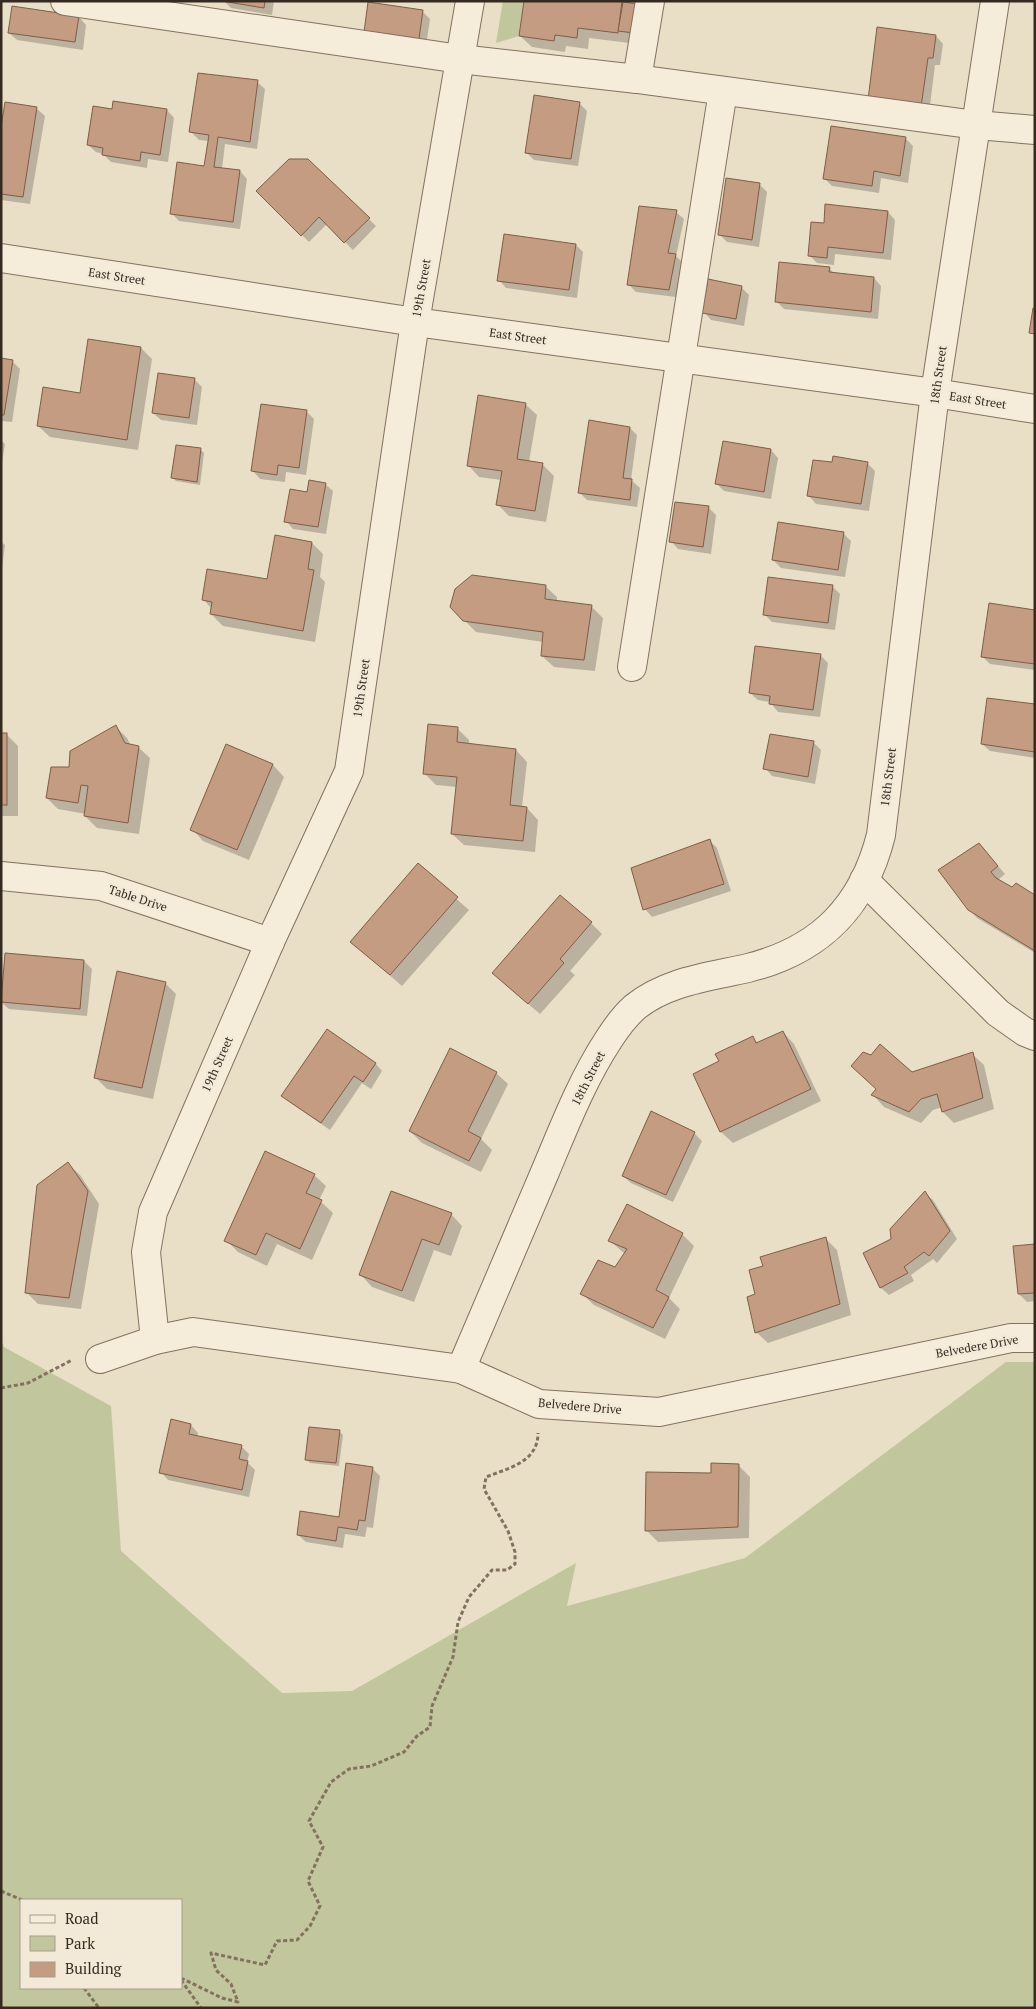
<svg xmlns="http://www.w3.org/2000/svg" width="1036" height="2009" font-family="'PT Serif',serif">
<rect width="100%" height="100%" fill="#e9dfc7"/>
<g fill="#c2c69c" fill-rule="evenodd">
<polygon points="503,1 524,1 519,36 496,43"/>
<path d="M1 1340 4 1347 111 1406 121 1551 282 1693 352 1691 576 1563 567 1606 745 1558 1006 1362H1035V2008H1ZM21 1900H181V1988H21Z"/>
</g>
<g fill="#0003">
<polygon points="224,1 274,1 272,15 231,8"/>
<polygon points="525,1 650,1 638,36 630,35 629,43 589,38 588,49 566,46 565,52 532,47 520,36"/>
<polygon points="422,11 430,19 426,46 374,39"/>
<polygon points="79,17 86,25 83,50 17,40 9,33"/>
<polygon points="936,36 943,44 940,65 935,65 929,114 877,107"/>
<polygon points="257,82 265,89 257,149 225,144 222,169 240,171 247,179 240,229 179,221 171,213 205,167 209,141 199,140 191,132"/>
<polygon points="579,103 587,111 578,166 534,160 526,152"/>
<polygon points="6,104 37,109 45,116 30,204 1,200 1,134"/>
<polygon points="113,110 167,110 174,118 168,162 148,159 147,168 111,162 103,154 96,152 88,145"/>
<polygon points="905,138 913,146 908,183 881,178 879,193 832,186 825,179"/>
<polygon points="308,160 376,226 353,250 327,224 309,242 257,191"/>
<polygon points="759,184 767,192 759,247 727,242 720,235"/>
<polygon points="676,212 684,219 676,256 683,263 676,297 636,292 628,284"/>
<polygon points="888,212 895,220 891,260 835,254 834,265 817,263 809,255 825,224"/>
<polygon points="576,245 583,252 577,298 506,288 499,280"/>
<polygon points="829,268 835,274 874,278 881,286 878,319 784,309 776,301"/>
<polygon points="741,287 749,295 744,326 711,320 704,312"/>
<polygon points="141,348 152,359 138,450 50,437 38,426"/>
<polygon points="1,359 12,361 20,369 12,422 1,421"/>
<polygon points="194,379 202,387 197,425 161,420 153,413"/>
<polygon points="525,404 537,415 529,462 542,464 554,476 546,522 509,516 497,504 501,480 479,477 468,465"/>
<polygon points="306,411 314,419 306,475 286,472 285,482 260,479 253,471"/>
<polygon points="630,428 637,435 631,480 640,488 637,507 587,500 579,492"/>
<polygon points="1,440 5,444 1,468"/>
<polygon points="177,446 201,450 204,453 200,485 176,481 173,478"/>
<polygon points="771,450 778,458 771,499 724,491 717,484"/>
<polygon points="867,463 875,471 869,511 816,504 809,496 833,464"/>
<polygon points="325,484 333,491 326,534 293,529 286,521 308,493"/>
<polygon points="708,507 716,515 711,554 678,549 671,541"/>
<polygon points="843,533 851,541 845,577 781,568 773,560"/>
<polygon points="1,542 5,545 1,576"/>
<polygon points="312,543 323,554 320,577 325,582 315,642 223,626 211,614 212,609 203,599 268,581"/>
<polygon points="545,586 557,597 557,602 591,606 603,618 595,671 554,667 542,656 543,642 476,632 464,620"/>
<polygon points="832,586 840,594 835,630 772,622 764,614"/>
<polygon points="1035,611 1035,670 990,664 982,656"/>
<polygon points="820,655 828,663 820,717 778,712 770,702 758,700 750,693"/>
<polygon points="1035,705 1035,758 990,751 982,744"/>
<polygon points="116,727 127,738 131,746 138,747 150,758 139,834 97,828 85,816 86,814 58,809 47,798"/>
<polygon points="458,729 469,740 469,745 516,750 527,762 522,807 527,808 538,820 535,852 464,845 452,834 457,787 436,785 424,773"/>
<polygon points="6,734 18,746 18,816 1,816 1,735"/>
<polygon points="771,735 814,743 821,750 815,784 772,776 765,768"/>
<polygon points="227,746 273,765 284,777 249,860 203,841 192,829"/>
<polygon points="709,840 717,848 731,891 652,917 645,909"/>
<polygon points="979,844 1005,874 998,880 1012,889 1035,897 1035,953 977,918 969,909"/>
<polygon points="418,865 469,910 402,986 364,953"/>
<polygon points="591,923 602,934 570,971 575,975 540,1014 506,985"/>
<polygon points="84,961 92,969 87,1016 9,1009 1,1002"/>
<polygon points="165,983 176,994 153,1099 107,1089 95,1077"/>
<polygon points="783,1032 794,1044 821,1101 733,1143 721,1132 694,1074 720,1062 752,1037 759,1044"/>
<polygon points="972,1054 984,1065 994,1109 954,1123 943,1112 942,1107 933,1110 921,1123 884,1107 873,1095"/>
<polygon points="375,1063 382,1071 371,1089 362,1083 330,1130 291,1103 283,1096"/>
<polygon points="496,1073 508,1084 481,1139 492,1150 481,1172 422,1143 410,1131"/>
<polygon points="694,1133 702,1141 673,1202 631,1183 623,1176"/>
<polygon points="68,1164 80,1175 99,1204 81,1309 38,1304 27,1293"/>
<polygon points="314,1175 326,1186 319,1200 333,1213 312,1260 277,1244 267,1266 238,1252 226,1240"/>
<polygon points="925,1193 933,1200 957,1239 937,1263 933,1259 911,1275 914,1281 889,1295 881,1288 864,1253 892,1239"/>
<polygon points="451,1214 462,1226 451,1256 434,1250 414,1302 372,1287 361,1275"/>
<polygon points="682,1234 694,1246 669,1298 680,1309 665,1339 594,1305 582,1294 615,1269 625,1254 610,1241"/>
<polygon points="825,1238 837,1250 851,1315 768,1343 756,1332 757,1295 764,1267"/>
<polygon points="1035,1245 1035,1301 1027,1302 1019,1294"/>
<polygon points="191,1425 198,1433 197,1437 241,1446 249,1454 247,1462 255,1470 249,1497 168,1480 161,1472"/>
<polygon points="339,1431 343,1435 339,1466 310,1463 306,1459"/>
<polygon points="738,1465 750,1477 749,1538 658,1542 647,1531 712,1474"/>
<polygon points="373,1469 380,1476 373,1528 367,1527 365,1537 345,1534 343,1548 306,1542 298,1535 340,1518"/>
</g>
<g fill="#c39c81" stroke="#7f5d47">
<polygon points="222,1 265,1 264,8"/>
<polygon points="524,1 622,1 618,33 578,28 577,38 555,35 554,41 519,36"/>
<polygon points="368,2 423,10 419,39 364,32"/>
<polygon points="623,2 638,4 634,33 618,31"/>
<polygon points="12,6 79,16 75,42 8,33"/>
<polygon points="877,27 936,35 933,58 928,58 921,107 868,100"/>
<polygon points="198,73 258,80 250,142 218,137 214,167 240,170 233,222 170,214 177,162 204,166 209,135 189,132"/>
<polygon points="534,95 580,102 571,159 525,153"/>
<polygon points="113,101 167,109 160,155 141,152 140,161 102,155 103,148 87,145 93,106 112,109"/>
<polygon points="5,102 37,107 23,197 1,194 1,127"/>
<polygon points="831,126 906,137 900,176 874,171 872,186 823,179"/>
<polygon points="289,159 308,159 370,218 344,243 319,217 301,236 256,191"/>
<polygon points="726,178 760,183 752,240 718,235"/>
<polygon points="825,204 888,211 883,253 828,247 827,258 808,256 811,222 824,223"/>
<polygon points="639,206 677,210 668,253 676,254 669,290 627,285"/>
<polygon points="504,234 576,244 569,290 497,281"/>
<polygon points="779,262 830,267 829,272 874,277 871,312 775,302"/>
<polygon points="708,279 742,286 736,319 702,313"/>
<polygon points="1033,308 1035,309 1035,334 1029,333"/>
<polygon points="88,339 141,347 127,440 37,426 43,387 80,393"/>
<polygon points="1,358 13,360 4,415 1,415"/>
<polygon points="158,373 195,378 189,418 152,413"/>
<polygon points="478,395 526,403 517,459 543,463 535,511 496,505 502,471 467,466"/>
<polygon points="261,404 307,410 299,468 278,465 277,475 251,471"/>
<polygon points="589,420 630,427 623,478 632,479 630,500 578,493"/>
<polygon points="723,441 771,449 764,492 715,484"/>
<polygon points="176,445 201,448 197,482 171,478"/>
<polygon points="833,456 868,462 861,504 807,496 813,460 832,462"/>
<polygon points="309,480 326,483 318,527 284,522 290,489 307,492"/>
<polygon points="675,502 709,506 703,547 669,542"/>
<polygon points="778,522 844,532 838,570 772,560"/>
<polygon points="275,535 312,542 308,569 314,570 303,631 210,614 212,602 202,600 207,569 267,579"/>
<polygon points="472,575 546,585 545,599 592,605 584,660 541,656 543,632 463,621 450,607 455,589"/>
<polygon points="768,577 833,585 828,623 763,615"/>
<polygon points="989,603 1035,610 1035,664 981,657"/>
<polygon points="755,646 821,654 813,710 769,704 770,696 749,693"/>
<polygon points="987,698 1035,704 1035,752 981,744"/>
<polygon points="428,724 458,727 457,742 516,749 510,805 527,807 523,841 451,834 457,777 423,774"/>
<polygon points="116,725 125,743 139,746 128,823 84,816 88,786 81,785 78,803 46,798 51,767 69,767 70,751"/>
<rect x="1" y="733" width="6" height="72"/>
<polygon points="770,734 814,741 808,777 763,769"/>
<polygon points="226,744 273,764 237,850 190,830"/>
<polygon points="710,839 724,884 643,910 631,868"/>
<polygon points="979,843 998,866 991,872 996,878 1012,887 1016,883 1035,895 1035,951 968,910 938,870"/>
<polygon points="418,863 458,897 390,975 350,942"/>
<polygon points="560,895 592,922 560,959 564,963 528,1004 492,973"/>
<polygon points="5,953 84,960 80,1009 1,1002"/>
<polygon points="117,971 166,982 142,1088 94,1078"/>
<polygon points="327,1029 376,1063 363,1082 354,1076 321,1123 281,1096"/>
<polygon points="783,1031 811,1089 720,1132 693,1074 719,1061 715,1054 753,1036 756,1043"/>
<polygon points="880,1044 912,1072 973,1052 983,1098 942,1112 937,1094 921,1099 909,1112 871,1095 876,1089 851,1066 863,1052 871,1055"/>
<polygon points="450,1048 497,1072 468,1131 481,1138 469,1161 409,1131"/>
<polygon points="651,1111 695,1132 666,1195 622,1176"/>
<polygon points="265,1151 315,1174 306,1193 322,1200 300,1249 266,1233 256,1255 224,1241"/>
<polygon points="68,1162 88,1191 69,1298 25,1293 37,1185"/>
<polygon points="391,1191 452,1213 439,1245 422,1239 402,1291 359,1275"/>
<polygon points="925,1191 950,1231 929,1256 924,1252 904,1267 908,1273 880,1288 863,1253 891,1239 890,1229"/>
<polygon points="627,1204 683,1233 656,1290 669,1297 653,1328 580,1294 598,1260 615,1267 627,1249 608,1241"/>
<polygon points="826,1237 840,1304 755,1333 747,1297 755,1294 749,1270 763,1266 760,1257"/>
<polygon points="1035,1244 1035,1293 1018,1294 1013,1246"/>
<polygon points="171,1419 191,1424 189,1434 242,1445 239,1459 248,1461 242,1490 159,1473"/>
<polygon points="309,1427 340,1430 336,1463 305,1460"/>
<polygon points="346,1463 373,1467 365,1521 359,1520 357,1530 338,1527 336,1541 297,1535 300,1511 339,1517"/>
<polygon points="711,1463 739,1464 738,1527 645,1531 646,1472 711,1473"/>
</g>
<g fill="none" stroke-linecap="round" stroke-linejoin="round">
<defs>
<g id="minor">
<polyline points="65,1 460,59 637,79 976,125 1035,130"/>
<polyline points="637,79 650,1"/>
<polyline points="1,258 415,322 935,393 1035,409"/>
<polyline points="632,667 723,91"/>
<polyline points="1,876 101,886 270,942"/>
<polyline points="864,880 998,1013 1025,1032 1035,1036"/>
<polyline points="155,1340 146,1252 153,1212 270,942 349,771 415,322 470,1"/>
<polyline points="100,1359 155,1340 193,1332 461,1369 539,1404 659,1412 1011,1338 1035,1338"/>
<path d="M461 1369C489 1303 517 1238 545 1172 564 1127 582 1080 609 1039 616 1028 625 1016 635 1007 667 981 709 977 748 968 820 950 863 907 881 835L935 393 995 1"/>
</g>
</defs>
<use href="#minor" stroke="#83715f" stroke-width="30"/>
<g stroke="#83715f" stroke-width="3" stroke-dasharray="4 2.5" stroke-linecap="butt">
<polyline points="1,1388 28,1383 72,1360"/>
<polyline points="1,1891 22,1900"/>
<path d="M181 1978 222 1998 238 2002 231 1984 216 1970 211 1953 265 1965 277 1941 297 1940 310 1926 320 1906 308 1881 323 1847 309 1821 331 1782 349 1769 371 1766 404 1752 417 1736 430 1727 432 1706 453 1657 458 1622 469 1597 492 1570H507L515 1564V1552L508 1531 484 1489 486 1477C509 1468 538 1462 538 1433"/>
<polyline points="181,1980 201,2008"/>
<polyline points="84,1988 99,2008"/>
</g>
<use href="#minor" stroke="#f5ecda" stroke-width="28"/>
</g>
<g text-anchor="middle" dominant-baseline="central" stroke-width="4.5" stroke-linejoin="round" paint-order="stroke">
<g font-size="12" fill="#352a21" stroke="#f2e9d6">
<text transform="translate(117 276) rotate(9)">East Street</text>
<text transform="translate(421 288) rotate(-80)">19th Street</text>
<text transform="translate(518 336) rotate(8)">East Street</text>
<text transform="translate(938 375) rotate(-82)">18th Street</text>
<text transform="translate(978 400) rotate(9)">East Street</text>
<text transform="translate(361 688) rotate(-82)">19th Street</text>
<text transform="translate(888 777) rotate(-83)">18th Street</text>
<text transform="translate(138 898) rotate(18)">Table Drive</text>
<text transform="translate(217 1064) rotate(-66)">19th Street</text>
<text transform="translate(588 1078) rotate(-63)">18th Street</text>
<text transform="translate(977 1346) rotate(-10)">Belvedere Drive</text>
<text transform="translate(580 1406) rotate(5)">Belvedere Drive</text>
</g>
</g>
<rect width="1036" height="2009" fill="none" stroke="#352a21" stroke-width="5"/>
<rect x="20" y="1899" width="162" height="90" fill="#f2e9d6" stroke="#a69d8e"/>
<rect x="30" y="1915" width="25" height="8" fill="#f5ecda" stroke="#a69d8e"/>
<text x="65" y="1924" font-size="15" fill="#352a21">Road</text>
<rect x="30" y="1936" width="25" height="15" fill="#c2c69c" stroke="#a69d8e"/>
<text x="65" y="1949" font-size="15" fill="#352a21">Park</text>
<rect x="30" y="1962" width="25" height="15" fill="#c39c81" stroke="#a69d8e"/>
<text x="65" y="1974" font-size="15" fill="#352a21">Building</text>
</svg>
